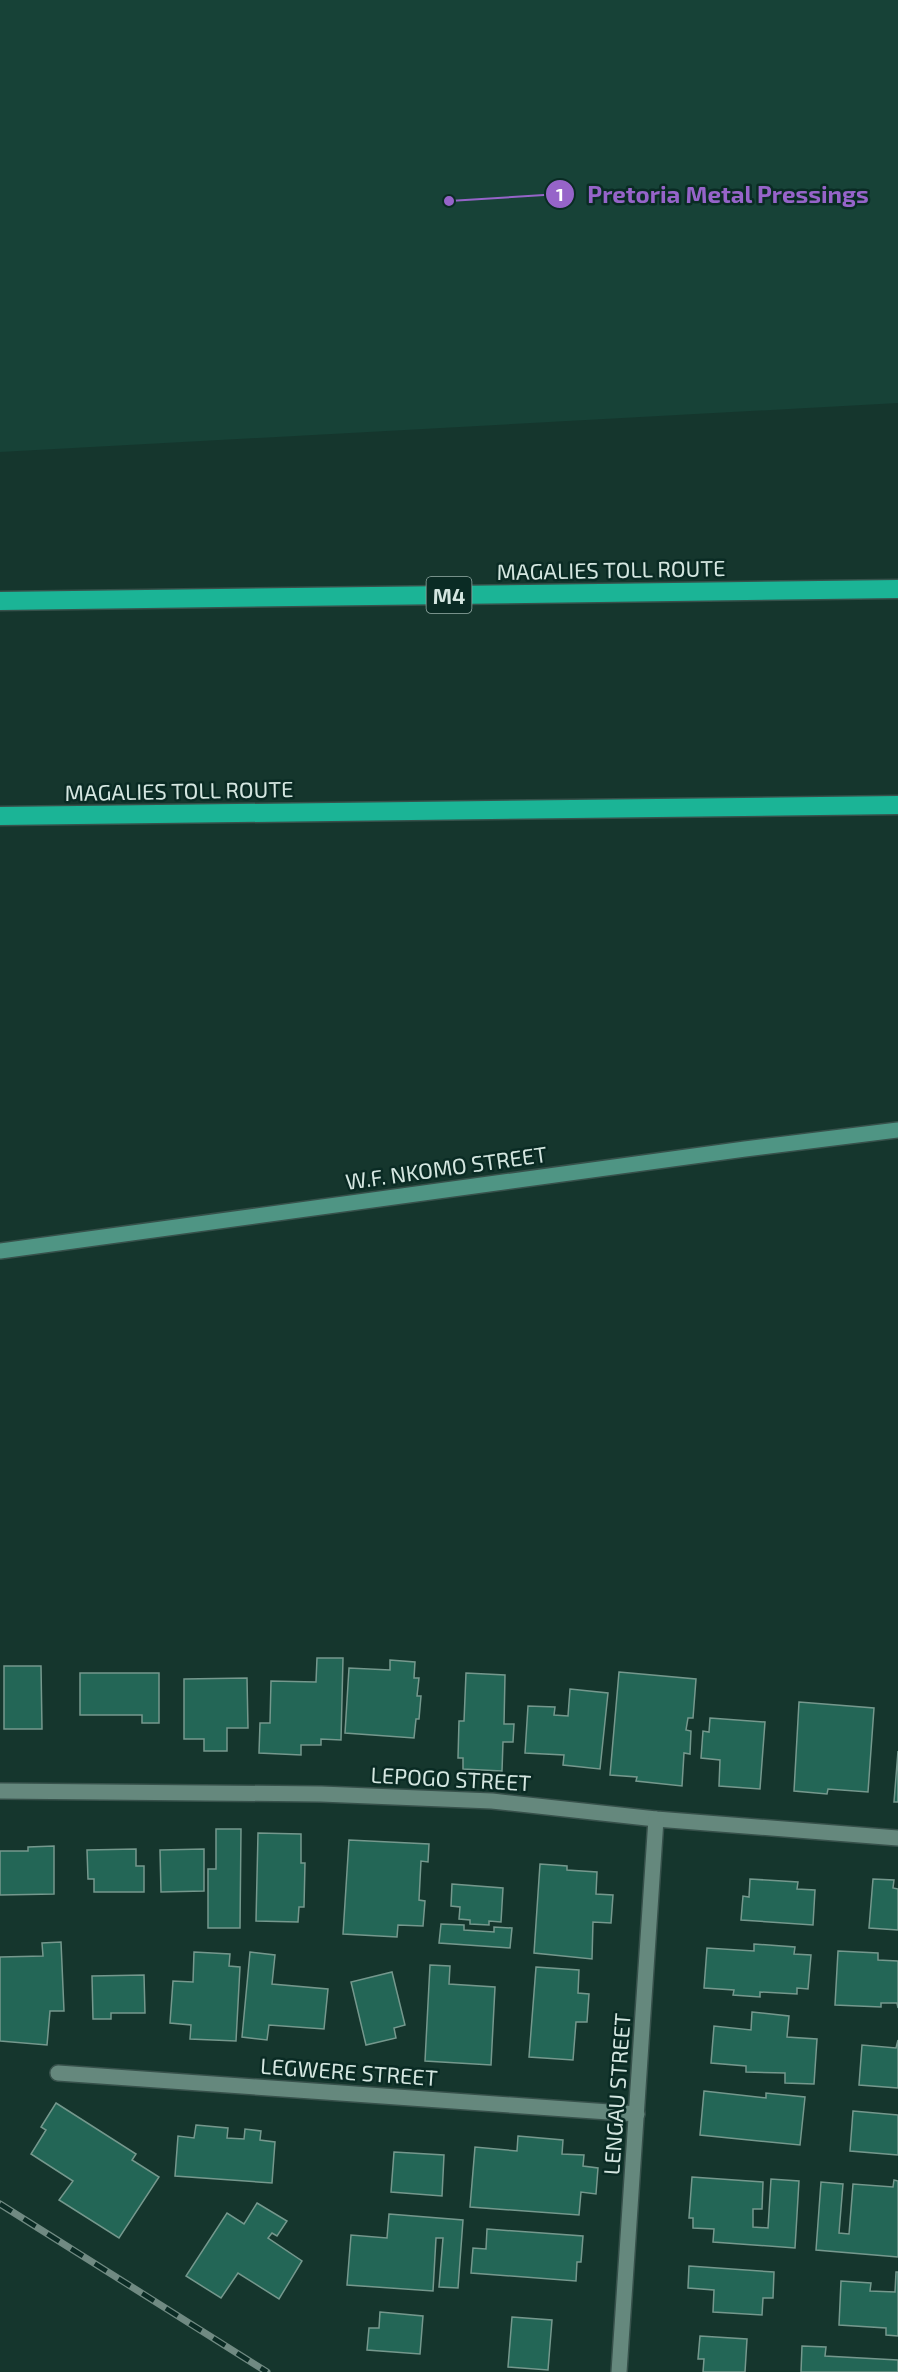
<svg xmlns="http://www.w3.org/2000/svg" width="898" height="2372" font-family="'Exo 2',sans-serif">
<rect width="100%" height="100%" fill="#15362d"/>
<polygon fill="#174237" points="0,0 898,0 898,403 0,452"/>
<g fill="#236656" stroke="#75988d" stroke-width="1.5">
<polygon points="317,1658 343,1658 341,1740 321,1739 321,1745 301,1745 301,1755 259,1753 260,1723 270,1723 271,1681 316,1682"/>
<polygon points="390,1660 415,1662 414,1678 419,1678 417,1696 421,1696 419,1719 416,1719 414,1738 345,1733 349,1668 390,1670"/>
<polygon points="4,1666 41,1666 42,1729 4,1729"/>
<polygon points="619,1672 696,1679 693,1718 688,1718 686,1730 691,1731 690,1754 684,1753 682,1786 636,1781 637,1777 610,1775"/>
<polygon points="80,1673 159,1673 159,1723 142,1723 142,1715 80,1715"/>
<polygon points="466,1673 505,1675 504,1724 514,1724 513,1742 503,1742 502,1771 463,1769 463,1758 458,1758 459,1721 464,1721"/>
<polygon points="247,1678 248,1728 227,1728 227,1751 204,1751 204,1739 184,1739 184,1679"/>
<polygon points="570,1689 608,1693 600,1769 563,1765 564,1755 525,1753 528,1706 555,1707 554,1715 568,1716"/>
<polygon points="799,1702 874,1708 868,1792 828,1789 827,1794 794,1791"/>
<polygon points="710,1718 765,1722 760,1789 719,1786 720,1760 701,1758 703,1731 709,1732"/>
<polygon points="898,1751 898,1802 894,1802"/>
<polygon points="216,1829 241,1829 240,1928 208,1928 208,1869 216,1869"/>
<polygon points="258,1833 301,1834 301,1863 305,1863 304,1907 299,1907 298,1922 256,1921"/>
<polygon points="349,1840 429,1844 428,1862 421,1861 419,1900 425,1901 423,1926 398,1925 397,1937 343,1934"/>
<polygon points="54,1846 54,1894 0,1895 0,1851 28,1851 28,1847"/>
<polygon points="136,1849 136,1866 144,1866 144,1892 94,1892 94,1879 88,1879 87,1850"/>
<polygon points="204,1849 204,1891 161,1892 160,1850"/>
<polygon points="540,1864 567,1866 567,1870 597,1872 596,1894 613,1895 611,1923 593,1922 592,1959 534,1953"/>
<polygon points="750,1879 798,1882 797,1889 815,1890 813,1925 741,1920 743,1896 749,1897"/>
<polygon points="873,1879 894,1880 893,1888 898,1889 898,1930 869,1928"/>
<polygon points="452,1884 503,1888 501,1922 489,1921 489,1925 470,1924 470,1920 459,1919 460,1907 451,1906"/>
<polygon points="441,1924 464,1925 464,1930 494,1932 494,1927 512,1928 510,1948 439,1943"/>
<polygon points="61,1942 64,2011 50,2011 47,2045 0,2041 0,1957 43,1956 42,1943"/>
<polygon points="754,1944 795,1947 794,1954 811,1955 808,1989 797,1988 797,1994 760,1992 760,1997 733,1995 734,1990 704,1988 707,1948 754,1951"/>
<polygon points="838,1951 878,1953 878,1960 898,1961 898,2008 897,2003 881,2003 881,2007 835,2005"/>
<polygon points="194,1952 230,1954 229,1966 240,1967 236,2041 190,2039 191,2025 170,2023 173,1981 193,1982"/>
<polygon points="250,1952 275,1955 272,1984 328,1989 324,2029 269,2025 267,2040 242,2037"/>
<polygon points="430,1965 450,1966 449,1984 495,1987 491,2065 425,2061"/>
<polygon points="536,1967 579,1970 578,1993 589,1994 587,2022 576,2022 573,2060 529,2057"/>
<polygon points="392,1972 405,2025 394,2028 396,2038 366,2045 351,1982"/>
<polygon points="144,1975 145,2013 111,2013 111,2019 93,2019 92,1976"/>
<polygon points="752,2012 789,2016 787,2037 817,2039 814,2084 785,2083 785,2073 746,2072 746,2066 711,2063 714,2026 751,2030"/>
<polygon points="898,2040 898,2088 859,2085 862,2045 896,2048"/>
<polygon points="704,2091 766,2098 766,2093 805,2097 800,2145 700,2135"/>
<polygon points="56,2103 136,2154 132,2160 159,2177 119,2238 59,2200 73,2181 31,2154 46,2130 41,2127"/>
<polygon points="853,2111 898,2115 898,2155 850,2151"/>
<polygon points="196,2125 228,2128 227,2138 244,2139 245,2129 261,2131 260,2140 275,2142 272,2183 175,2176 178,2136 194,2138"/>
<polygon points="518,2136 563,2140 562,2154 584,2155 583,2166 598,2168 596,2194 581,2192 579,2215 470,2207 475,2147 517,2151"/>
<polygon points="394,2152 444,2155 442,2196 391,2192"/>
<polygon points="692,2177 763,2182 762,2209 753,2209 753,2227 768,2228 771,2179 799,2181 795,2248 713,2242 714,2229 693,2228 693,2218 689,2218"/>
<polygon points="894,2180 898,2181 898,2257 816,2250 821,2182 843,2184 839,2233 849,2234 853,2184 893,2187"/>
<polygon points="257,2203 287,2221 277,2236 272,2233 268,2238 302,2261 279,2299 238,2273 221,2298 186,2276 227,2213 244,2224"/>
<polygon points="389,2214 463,2220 458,2288 439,2287 443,2238 436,2238 433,2291 347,2285 351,2235 387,2238"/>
<polygon points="487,2229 583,2236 581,2262 577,2262 576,2281 471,2273 473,2248 486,2249"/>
<polygon points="689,2266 774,2272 773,2298 763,2298 762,2315 713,2312 714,2290 688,2288"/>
<polygon points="896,2272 898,2272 898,2336 886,2335 886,2328 839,2325 841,2281 871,2283 870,2291 895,2292"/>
<polygon points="380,2312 423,2316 420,2354 367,2350 369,2328 379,2328"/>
<polygon points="512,2317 552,2320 548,2370 508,2367"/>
<polygon points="700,2336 747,2339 745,2372 703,2372 704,2359 698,2359"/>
<polygon points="802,2346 826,2347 825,2356 898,2360 898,2372 801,2372"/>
</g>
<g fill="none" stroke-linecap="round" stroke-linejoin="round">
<defs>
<g id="minor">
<polyline points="0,1791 321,1794 492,1801 656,1819 898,1838"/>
<polyline points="58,2073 637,2114"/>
<polyline points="619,2372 656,1819"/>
</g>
<polyline id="secondary" points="0,1251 745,1149 898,1130"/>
<g id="motorway">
<polyline points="0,601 898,589"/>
<polyline points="0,816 898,805"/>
</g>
</defs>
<use href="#minor" stroke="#37514b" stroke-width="18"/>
<use href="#secondary" stroke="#37514b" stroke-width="18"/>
<use href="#motorway" stroke="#37514b" stroke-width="21"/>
<use href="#minor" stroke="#65887d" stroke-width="15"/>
<use href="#secondary" stroke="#4f9584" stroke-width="15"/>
<use href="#motorway" stroke="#1bb496" stroke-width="18"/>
<defs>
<polyline id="rail" points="0,2204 267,2372"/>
</defs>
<use href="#rail" stroke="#708a82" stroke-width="7"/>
<use href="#rail" stroke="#0a2b24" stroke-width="4.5" stroke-dasharray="14" stroke-linecap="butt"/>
</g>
<g text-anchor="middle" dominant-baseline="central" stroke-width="5" stroke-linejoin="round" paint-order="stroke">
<rect fill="#0a2b24" stroke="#97aea8" stroke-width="1.5" x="426.5" y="577" width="45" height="36" rx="4.5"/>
<g font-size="21" font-weight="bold" fill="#d4e6e0">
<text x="449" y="595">M4</text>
</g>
<g font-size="22" fill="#d4e6e0" stroke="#0a2b24">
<text transform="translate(611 569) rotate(-1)">MAGALIES TOLL ROUTE</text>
<text transform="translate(179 790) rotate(-1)">MAGALIES TOLL ROUTE</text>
<text transform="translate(446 1167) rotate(-8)">W.F. NKOMO STREET</text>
<text transform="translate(451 1778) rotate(3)">LEPOGO STREET</text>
<text transform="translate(349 2071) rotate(4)">LEGWERE STREET</text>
<text transform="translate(616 2094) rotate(-86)">LENGAU STREET</text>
</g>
</g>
<path fill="none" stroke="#9664c9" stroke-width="2" d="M449 201L560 194"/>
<g fill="#9664c9" stroke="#0a2b24" stroke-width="2">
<circle cx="449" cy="201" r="6"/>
<circle cx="560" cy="194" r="15"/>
</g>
<g font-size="18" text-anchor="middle" font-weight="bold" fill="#fff">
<text x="560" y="201">1</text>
</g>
<g font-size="24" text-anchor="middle" font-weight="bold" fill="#9664c9" stroke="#0a2b24" stroke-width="5" stroke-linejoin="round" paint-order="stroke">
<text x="728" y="203">Pretoria Metal Pressings</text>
</g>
</svg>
